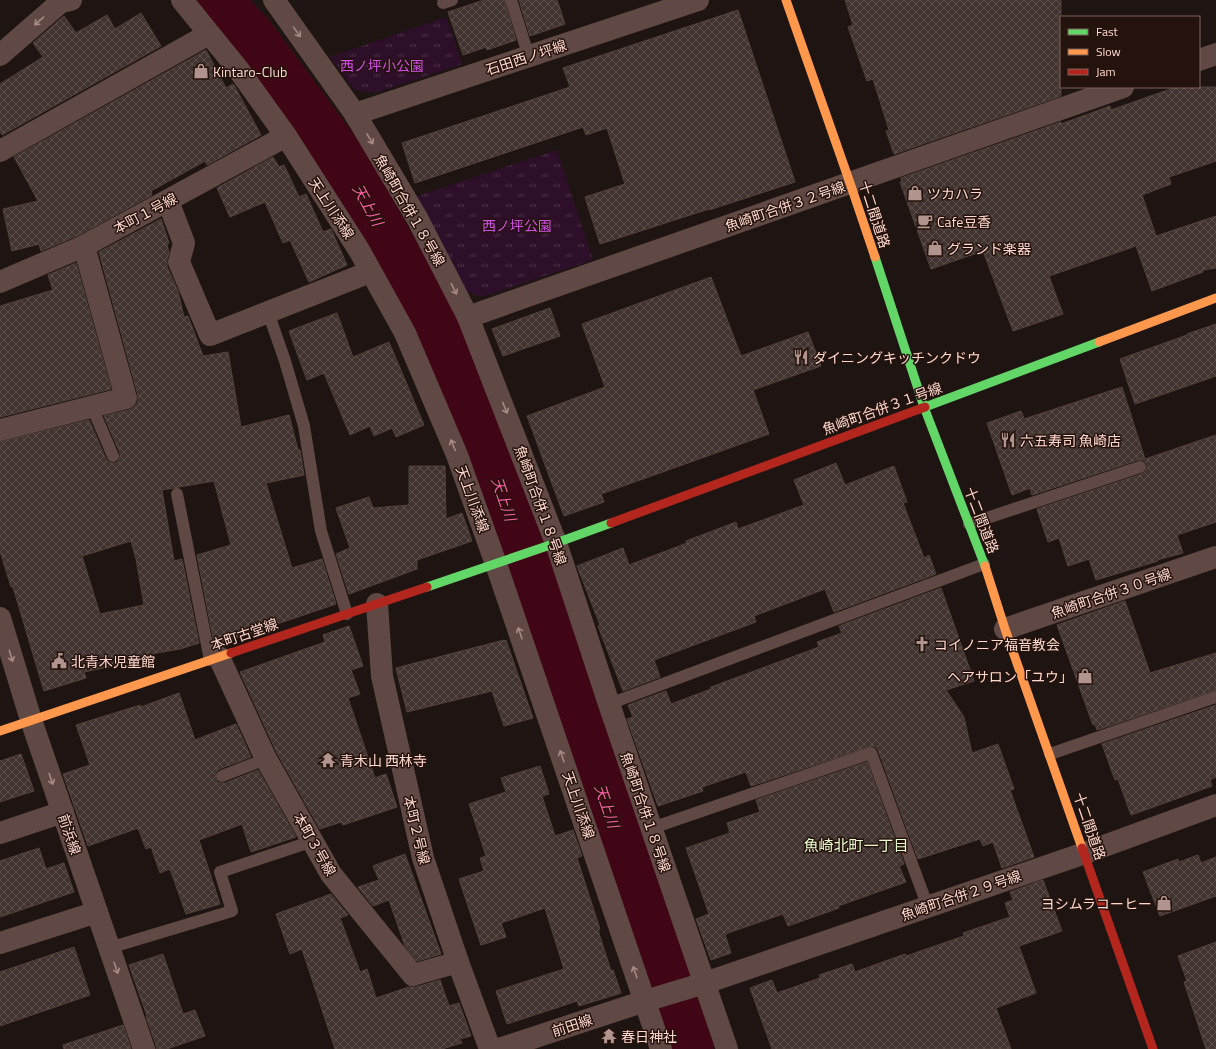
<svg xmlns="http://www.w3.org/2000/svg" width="1216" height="1049" font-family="'Titillium Web','Noto Sans JP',sans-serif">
<defs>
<pattern id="grass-tufts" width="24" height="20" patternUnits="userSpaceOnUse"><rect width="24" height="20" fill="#2d0f29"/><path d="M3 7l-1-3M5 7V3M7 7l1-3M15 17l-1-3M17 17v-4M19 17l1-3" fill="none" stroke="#4c3147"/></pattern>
<pattern id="building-cross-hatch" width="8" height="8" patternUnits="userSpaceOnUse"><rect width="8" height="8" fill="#41332f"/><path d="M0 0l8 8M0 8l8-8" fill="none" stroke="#5e504c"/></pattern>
</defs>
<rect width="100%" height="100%" fill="#1e1512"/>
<g fill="url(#grass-tufts)">
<polygon points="446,17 462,64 378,92 365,92 354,89 330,57"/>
<polygon points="557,150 593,260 481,297 467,291 417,196"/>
</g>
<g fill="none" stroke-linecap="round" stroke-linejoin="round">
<polyline stroke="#410615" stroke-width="50" points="215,0 250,36 346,166 423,305 486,444 689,1049"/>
</g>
<g fill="url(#building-cross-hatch)" stroke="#53413b" fill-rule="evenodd">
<polygon points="484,0 504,0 516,40 487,50 486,47 463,55 448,12"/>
<polygon points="519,0 557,0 565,24 530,36"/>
<polygon points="845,0 1061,0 1061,96 894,154 886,131 889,130 873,79 867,81 848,27 853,25"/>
<polygon points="738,10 795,182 709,210 709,209 600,244 585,197 625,184 607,128 586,135 583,127 415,183 402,143 570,87 563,68"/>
<polygon points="141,13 161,46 2,135 0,131 0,84 43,57 33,43 64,16 76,33 107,15 115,29"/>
<polygon points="206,50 226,88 233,84 234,85 261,135 207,165 205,161 151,191 152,195 79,235 41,251 39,244 12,251 3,209 38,201 14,157"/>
<polygon points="1176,87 1216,87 1216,161 1169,177 1171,184 1142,195 1156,236 1216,216 1216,268 1203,270 1203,272 1152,291 1136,246 1049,276 1063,314 1013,331 983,251 931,269 900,182 902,182 901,178 1061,122 1061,124 1110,106 1111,110"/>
<polygon points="273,157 279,167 284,165 299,197 306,194 323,232 331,229 347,265 309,282 290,240 283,243 265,202 230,217 217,188"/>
<path d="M161 219 169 243 167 244 169 253 167 259V267L178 291 184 317 188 316 203 356 228 352 241 427 289 415 298 450H300L304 475 266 483 292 568 322 559 336 604 230 640 214 643 197 555 231 545 214 481 162 490 174 561 182 559 199 643 180 649 151 654 152 658 84 672 86 678 44 691 13 587H11L0 551V442L89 420 106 459 109 462 112 463H116L119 460 120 456V453L104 416 129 410 134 407 138 402V395L99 252ZM131 541 136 559 144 605 100 614 82 556Z"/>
<polygon points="76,263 111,389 0,417 0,306 53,290 48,275"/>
<polygon points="711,277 741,356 808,332 821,366 753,390 769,434 601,494 604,502 564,516 527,416 605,387 582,324"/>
<polygon points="550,308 560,336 503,356 492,329"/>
<polygon points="337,313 353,357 389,342 424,425 396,437 392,428 374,436 370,426 350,435 324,373 307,380 289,331"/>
<polygon points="1216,324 1216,376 1135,404 1120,359 1187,335 1187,334"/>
<polygon points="1122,387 1145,459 1216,435 1216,522 1177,535 1183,553 1157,560 1158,561 1096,580 1089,559 1068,566 1059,538 1048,542 1037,509 1142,474 1145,472 1147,469 1147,465 1145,462 1142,460 1138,460 1032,495 1030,488 1012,495 987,423 1021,411 1024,419"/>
<polygon points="836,463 845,485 894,466 907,502 903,503 924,558 929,555 936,574 834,612 825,589 754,616 756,622 654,660 660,677 623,691 598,626 600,625 577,566 623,548 629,565 687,543 686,541 736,522 738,529 804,505 794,480"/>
<polygon points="409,466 445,466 446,519 462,513 472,541 417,560 417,569 349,594 336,554 350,548 336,508 369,497 373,508 409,505"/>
<polygon points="941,588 974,681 946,690 964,717 972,753 998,744 1014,789 1010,790 1034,857 1002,868 993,842 983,846 980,839 918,859 878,750 876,747 872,746 751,786 746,772 702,787 703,791 658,806 627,719 633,717 628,705 666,691 671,704 711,689 711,687 819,647 817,642 842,633 839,626"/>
<polygon points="1125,601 1150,673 1216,653 1216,690 1097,730 1095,724 1093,725 1057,625"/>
<polygon points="349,626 363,666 351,670 360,694 348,698 375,778 386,774 397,807 343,825 341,822 320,829 277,753 240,672 325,642 323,635"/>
<polygon points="504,640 505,641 506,640 533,718 504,726 492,691 407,712 396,668"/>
<polygon points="179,693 195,740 236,724 251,757 219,769 216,772 215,775 217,782 220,783 225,783 258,770 296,837 251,852 242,824 199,840 220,904 186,914 170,869 160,873 151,847 146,849 138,828 88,846 63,774 90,765 76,725 140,705 141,707"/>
<polygon points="1216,705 1216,777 1210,780 1212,786 1131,815 1118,779 1115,780 1102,744"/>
<polygon points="21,754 34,791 0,802 0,761"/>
<polygon points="867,762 904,864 899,866 906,882 838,906 839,908 788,926 783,914 725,934 731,953 711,960 696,919 709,914 686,848 730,833 727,823 760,812 756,800"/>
<polygon points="540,766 549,794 542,796 555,836 573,830 582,856 577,858 600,929 598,930 611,971 613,970 621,993 579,1006 577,1001 507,1024 496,991 564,969 545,908 501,923 506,937 481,945 459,879 484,871 480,858 486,856 469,804 506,792 501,778"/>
<polygon points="39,848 46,869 64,863 74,892 0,917 0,861"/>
<polygon points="405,854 441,954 417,961 405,946 389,900 373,906 358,887 379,880 373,866"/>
<polygon points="1198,855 1201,863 1216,857 1216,896 1160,916 1143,872 1178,859 1179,862"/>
<polygon points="1043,880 1062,931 1019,946 1036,993 996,1008 1011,1049 772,1049 750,988 772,980 777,993 820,978 819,975 852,964 855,972 905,954 906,956 964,936 963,933 1010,917 1005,903 1013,900 1010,892"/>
<polygon points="331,894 348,915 340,918 360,972 367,969 376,998 409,987 416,987 440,980 449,1006 459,1003 471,1036 460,1039 462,1043 442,1049 335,1049 302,949 290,954 276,914"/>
<polygon points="1216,942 1216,1049 1206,1049 1184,982 1187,981 1178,956"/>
<polygon points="74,947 90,995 0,1026 0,972"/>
<polygon points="163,954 183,1014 195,1010 205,1036 167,1049 156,1049 156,1045 146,1017 147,1016 129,965"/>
<polygon points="123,1025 131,1049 64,1049 63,1045"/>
</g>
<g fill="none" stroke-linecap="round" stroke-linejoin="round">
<g stroke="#604844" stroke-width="12">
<polyline points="511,0 529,57"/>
<polyline points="443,3 452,0"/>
<polyline points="268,312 285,361 304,426 321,531 347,614"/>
<polyline points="92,407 113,456"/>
<polyline points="177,494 210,660"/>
<polyline points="969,524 1140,467"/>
<polyline points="609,704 984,564"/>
<polyline points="1050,754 1216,697"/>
<polyline points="222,776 266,759"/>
<polyline points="652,828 871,753 928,907"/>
<polyline points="109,948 232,911 220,872 313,841"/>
</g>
<g stroke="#604844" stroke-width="22">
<polyline points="182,0 238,69 286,136 359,250 405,333 457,455 496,564 661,1049"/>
<polyline points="274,0 355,114 417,218 468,317 556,543 609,704 727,1049"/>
<polyline points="0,55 61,2 71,0"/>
<polyline points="1199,60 1216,54"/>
<polyline points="355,114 698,0"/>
<polyline points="0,151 209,34"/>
<polyline points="168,201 184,243 179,262 210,335 370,272"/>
<polyline points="0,282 84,246 286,136"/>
<polyline points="468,317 1123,87"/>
<polyline points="0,430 126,398 84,246"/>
<polyline points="377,604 382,676 423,858 458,962 490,1049"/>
<polyline points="0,618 31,720 144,1049"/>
<polyline points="1005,629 1216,557"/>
<polyline points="219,657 266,759 331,874 413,975 458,962"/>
<polyline points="0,833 63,812"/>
<polyline points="0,943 97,912"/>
<polyline points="499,1049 645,1001 705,983 1085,853 1216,805"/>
</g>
<g stroke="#63d668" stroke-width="9">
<polyline points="875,257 924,407 985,566"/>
<polyline points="925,407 1099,342"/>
<polyline points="427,587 556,543 611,523"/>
</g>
<g stroke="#ff974d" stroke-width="9">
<polyline points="786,0 850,183 875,257"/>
<polyline points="1099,342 1216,298"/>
<polyline points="985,566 1005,629 1082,848"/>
<polyline points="0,731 231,653"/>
</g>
<g stroke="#b3261e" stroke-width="9">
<polyline points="611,523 925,407"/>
<polyline points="231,653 427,587"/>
<polyline points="1082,848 1153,1049"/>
</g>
</g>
<defs><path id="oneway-shaft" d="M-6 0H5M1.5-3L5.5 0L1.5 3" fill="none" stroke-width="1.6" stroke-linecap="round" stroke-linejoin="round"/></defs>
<g stroke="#a88983">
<use href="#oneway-shaft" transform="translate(39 21) rotate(139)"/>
<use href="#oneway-shaft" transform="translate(297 32) rotate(55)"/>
<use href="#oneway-shaft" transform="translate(370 139) rotate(59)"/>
<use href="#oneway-shaft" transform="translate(454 289) rotate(63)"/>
<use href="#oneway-shaft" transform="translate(505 408) rotate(68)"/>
<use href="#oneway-shaft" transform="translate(453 445) rotate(-113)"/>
<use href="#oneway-shaft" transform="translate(520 633) rotate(-109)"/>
<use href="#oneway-shaft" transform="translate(11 656) rotate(73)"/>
<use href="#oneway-shaft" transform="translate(562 756) rotate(-109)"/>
<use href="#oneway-shaft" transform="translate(51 779) rotate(71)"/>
<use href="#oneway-shaft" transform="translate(116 968) rotate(71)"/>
<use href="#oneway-shaft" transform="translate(635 972) rotate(-109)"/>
</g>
<defs>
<symbol id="shop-bare" viewBox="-9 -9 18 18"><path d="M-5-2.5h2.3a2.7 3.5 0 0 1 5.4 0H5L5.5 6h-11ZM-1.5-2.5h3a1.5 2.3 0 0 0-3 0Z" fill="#b0948d" stroke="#24120c" stroke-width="2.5" paint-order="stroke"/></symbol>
<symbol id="cafe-bare" viewBox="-9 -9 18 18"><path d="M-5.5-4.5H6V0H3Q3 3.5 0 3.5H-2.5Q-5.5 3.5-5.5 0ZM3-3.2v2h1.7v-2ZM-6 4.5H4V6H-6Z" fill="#b0948d" stroke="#24120c" stroke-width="2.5" paint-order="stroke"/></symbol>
<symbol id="restaurant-bare" viewBox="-9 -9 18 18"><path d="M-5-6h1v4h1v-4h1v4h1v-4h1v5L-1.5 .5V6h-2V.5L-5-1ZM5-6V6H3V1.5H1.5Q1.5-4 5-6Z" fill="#b0948d" stroke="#24120c" stroke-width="2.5" paint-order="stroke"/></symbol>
<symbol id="church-bare" viewBox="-9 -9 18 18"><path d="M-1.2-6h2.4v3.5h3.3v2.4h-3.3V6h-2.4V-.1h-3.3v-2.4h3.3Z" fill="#b0948d" stroke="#24120c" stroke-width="2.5" paint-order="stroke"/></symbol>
<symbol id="civic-bare" viewBox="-9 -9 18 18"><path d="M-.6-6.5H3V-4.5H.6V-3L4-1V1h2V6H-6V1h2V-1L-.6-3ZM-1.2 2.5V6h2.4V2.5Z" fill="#b0948d" stroke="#24120c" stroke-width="2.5" paint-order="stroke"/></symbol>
<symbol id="temple-bare" viewBox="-9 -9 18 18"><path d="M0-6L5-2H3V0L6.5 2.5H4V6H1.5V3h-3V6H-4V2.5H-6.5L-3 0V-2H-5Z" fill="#b0948d" stroke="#24120c" stroke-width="2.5" paint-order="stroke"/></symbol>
</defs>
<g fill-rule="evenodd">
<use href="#shop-bare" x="190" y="60" width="22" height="22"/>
<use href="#shop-bare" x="904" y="182" width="22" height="22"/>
<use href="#cafe-bare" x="914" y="210" width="22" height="22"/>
<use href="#shop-bare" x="924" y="237" width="22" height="22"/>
<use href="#restaurant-bare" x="790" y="346" width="22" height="22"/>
<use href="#restaurant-bare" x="997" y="429" width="22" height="22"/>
<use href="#church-bare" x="911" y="633" width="22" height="22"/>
<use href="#civic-bare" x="48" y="650" width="22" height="22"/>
<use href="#shop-bare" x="1074" y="665" width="22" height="22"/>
<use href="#temple-bare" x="317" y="749" width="22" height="22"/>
<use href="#shop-bare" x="1153" y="892" width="22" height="22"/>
<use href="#temple-bare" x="598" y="1025" width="22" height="22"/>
</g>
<g text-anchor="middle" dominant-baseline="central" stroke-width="3" stroke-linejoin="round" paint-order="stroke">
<g font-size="14" fill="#ffd9cf" stroke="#24120c">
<text transform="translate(526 57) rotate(-18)">石田西ノ坪線</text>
<text transform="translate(785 206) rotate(-19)">魚崎町合併３２号線</text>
<text transform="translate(332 208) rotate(57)">天上川添線</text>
<text transform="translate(410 210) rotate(60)">魚崎町合併１８号線</text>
<text transform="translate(145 213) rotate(-28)">本町１号線</text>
<text transform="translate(875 214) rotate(72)">十二間道路</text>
<text transform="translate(882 408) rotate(-20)">魚崎町合併３１号線</text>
<text transform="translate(473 499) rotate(70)">天上川添線</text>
<text transform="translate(541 505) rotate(70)">魚崎町合併１８号線</text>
<text transform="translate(982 520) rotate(69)">十二間道路</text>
<text transform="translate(1111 593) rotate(-19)">魚崎町合併３０号線</text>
<text transform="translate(244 634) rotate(-19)">本町古堂線</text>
<text transform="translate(579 805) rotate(71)">天上川添線</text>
<text transform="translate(646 812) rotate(71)">魚崎町合併１８号線</text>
<text transform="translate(1090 826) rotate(71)">十二間道路</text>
<text transform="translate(417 830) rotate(76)">本町２号線</text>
<text transform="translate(70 834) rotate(71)">前浜線</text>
<text transform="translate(315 844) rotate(60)">本町３号線</text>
<text transform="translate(961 895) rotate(-19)">魚崎町合併２９号線</text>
<text transform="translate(572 1025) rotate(-18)">前田線</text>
</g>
<g font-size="14" fill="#d44eec" stroke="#24120c">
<text x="382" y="65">西ノ坪小公園</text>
<text x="517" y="225">西ノ坪公園</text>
</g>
<g font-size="14" fill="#ffd9cf" stroke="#24120c" text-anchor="start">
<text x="213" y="71">Kintaro-Club</text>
<text x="927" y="193">ツカハラ</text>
<text x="937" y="221">Cafe豆香</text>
<text x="947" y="248">グランド楽器</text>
<text x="813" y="357">ダイニングキッチンクドウ</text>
<text x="1020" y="440">六五寿司 魚崎店</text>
<text x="934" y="644">コイノニア福音教会</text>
<text x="71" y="661">北青木児童館</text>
<text x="1073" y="676" text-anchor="end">ヘアサロン「ユウ」</text>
<text x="340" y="760">青木山 西林寺</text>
<text x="1152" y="903" text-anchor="end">ヨシムラコーヒー</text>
<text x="621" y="1036">春日神社</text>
</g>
<g font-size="15" font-style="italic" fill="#ff5da4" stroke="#24120c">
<text transform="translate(368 205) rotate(61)">天上川</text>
<text transform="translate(504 499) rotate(71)">天上川</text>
<text transform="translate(607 806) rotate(71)">天上川</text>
</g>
<g font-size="15" fill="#eaffd1" stroke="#24120c">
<text x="856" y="845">魚崎北町一丁目</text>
</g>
</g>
<rect x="1060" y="16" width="140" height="72" fill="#24120c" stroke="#7c625a"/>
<rect x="1068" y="29" width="20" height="6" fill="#63d668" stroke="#7c625a"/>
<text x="1096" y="36" font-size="12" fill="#ffd9cf">Fast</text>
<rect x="1068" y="49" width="20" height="6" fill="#ff974d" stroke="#7c625a"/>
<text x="1096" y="56" font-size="12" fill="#ffd9cf">Slow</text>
<rect x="1068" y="69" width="20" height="6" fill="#b3261e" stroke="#7c625a"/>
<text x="1096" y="76" font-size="12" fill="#ffd9cf">Jam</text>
</svg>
